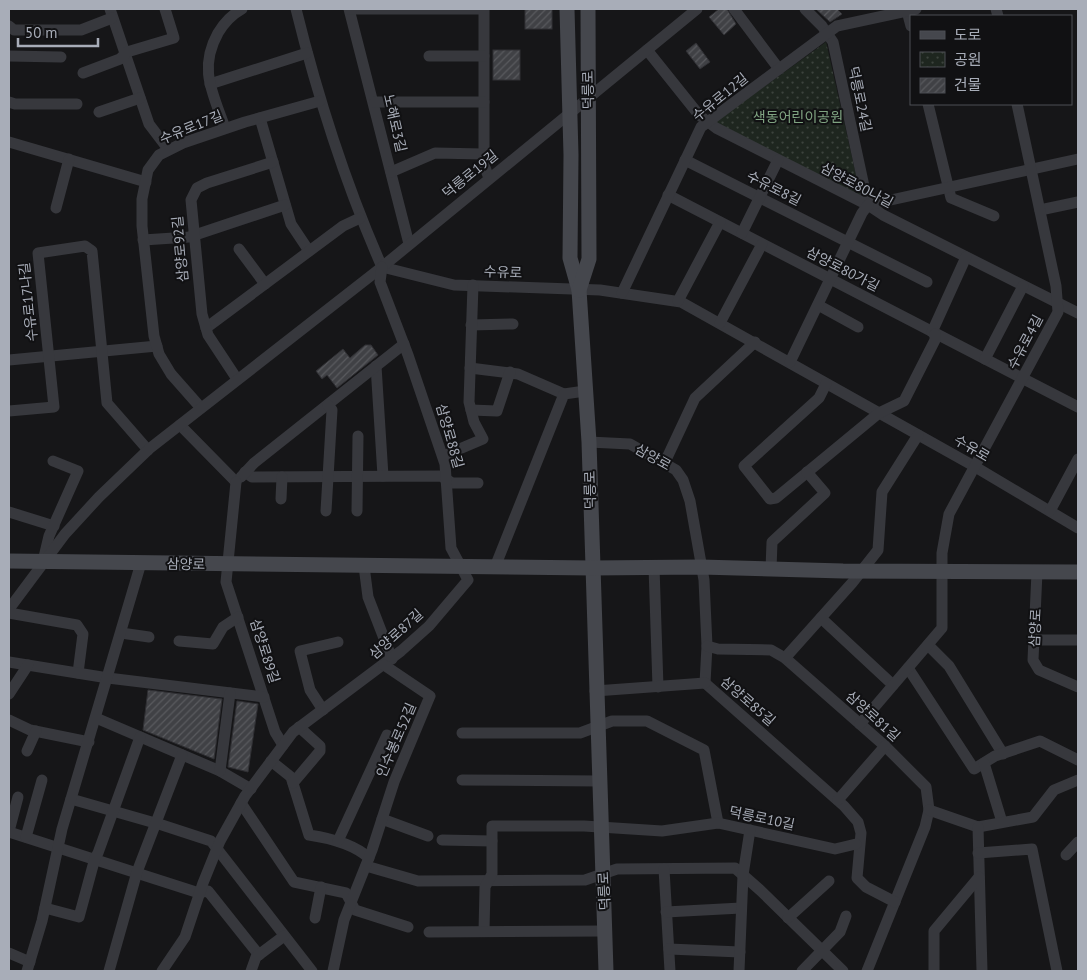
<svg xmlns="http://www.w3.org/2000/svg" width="1087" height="980" font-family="'PT Sans','Noto Sans KR',sans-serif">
<defs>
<pattern id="park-dots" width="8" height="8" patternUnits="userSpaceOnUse" patternTransform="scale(1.25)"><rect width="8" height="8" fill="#1e261f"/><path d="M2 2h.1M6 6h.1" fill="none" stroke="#3c433d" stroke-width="1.8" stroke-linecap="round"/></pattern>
<pattern id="building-hatch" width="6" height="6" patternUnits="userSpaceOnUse" patternTransform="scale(1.25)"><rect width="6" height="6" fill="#404145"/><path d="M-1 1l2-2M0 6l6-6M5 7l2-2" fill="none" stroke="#595a5e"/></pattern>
</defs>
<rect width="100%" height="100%" fill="#161618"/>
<polygon fill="url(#park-dots)" points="826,42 861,197 715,122"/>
<g fill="url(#building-hatch)" stroke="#303034">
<rect x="525" y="9" width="27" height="20"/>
<polygon points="719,9 727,9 736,24 724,35 709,17"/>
<polygon points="816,9 837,9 842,14 830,22"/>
<polygon points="696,43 710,62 700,69 686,51"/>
<rect x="493" y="50" width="27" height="30"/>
<polygon points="365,345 371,345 378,355 337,388 327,375 322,379 316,371 343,349 350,358"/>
<polygon points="148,690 222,699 214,759 143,730"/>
<polygon points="237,701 258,704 248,772 228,767"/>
</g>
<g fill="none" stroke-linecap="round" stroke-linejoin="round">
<g stroke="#37383d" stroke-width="11">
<polyline points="110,9 149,124 168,149"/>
<path d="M296 9C318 98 345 183 382 267"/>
<polyline points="349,9 409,244"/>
<polyline points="350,9 484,9 484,165 489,178"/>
<polyline points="734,9 779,69"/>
<polyline points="805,9 822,26 833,42 868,205"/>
<polyline points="996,9 998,16"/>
<polyline points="907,11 911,26"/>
<polyline points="9,26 14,30 81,30 112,18"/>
<polyline points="647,50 699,115 716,128 868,205 883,215 1078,313"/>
<polyline points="9,56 61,57"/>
<polyline points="429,56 484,56"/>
<polyline points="83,73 120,59 127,52 174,38 165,9"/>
<polyline points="210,84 307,53"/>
<polyline points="9,102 15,104 77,104"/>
<polyline points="375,102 484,102"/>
<polyline points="928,104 951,198 994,216"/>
<polyline points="99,112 140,98"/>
<polyline points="260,118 291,224 309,251"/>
<path d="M225 128C213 93 198 69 218 33 224 23 231 15 242 9"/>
<polyline points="9,142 146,182"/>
<polyline points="685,160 927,282"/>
<polyline points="391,172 435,153 483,154"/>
<polyline points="668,195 1078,407"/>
<polyline points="868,205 1078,159"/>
<polyline points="56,208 69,159"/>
<polyline points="1040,210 1078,202"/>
<polyline points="742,233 778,160"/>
<polyline points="143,240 189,237 285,205"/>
<polyline points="239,249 265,284"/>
<polyline points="382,267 454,285 600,290 681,302 972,465 1078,528"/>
<polyline points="622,293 701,127 837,26 916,9"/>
<polyline points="678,301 720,222"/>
<polyline points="818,305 858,327"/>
<polyline points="720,323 762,244"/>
<polyline points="471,325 513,324"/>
<polyline points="206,328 343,226 360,218"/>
<polyline points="932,332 966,257"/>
<polyline points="985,359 1023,286"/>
<polyline points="9,360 157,346"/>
<polyline points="790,362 862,213 868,205"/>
<polyline points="376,366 383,476"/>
<polyline points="470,368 518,374 564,394"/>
<polyline points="237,379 208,335 202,314 191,200 197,188 207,183 273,162"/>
<polyline points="826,384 819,398 744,466 770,499 776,498 879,413 904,401 935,340 935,334"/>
<polyline points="201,408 171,374 159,354 154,336 142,226 142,199 148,170 159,155 183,143 245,122 320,101"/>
<polyline points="471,410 497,411 510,372"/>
<polyline points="9,411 54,407 38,253 85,246 92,251 107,403 148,450"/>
<polyline points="180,425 236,482"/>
<polyline points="589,442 630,444 676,470 683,480 690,501 704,580 707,646 705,683"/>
<polyline points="443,456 483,439 474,422 469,402 473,285"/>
<polyline points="665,462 695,398 755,342"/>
<polyline points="245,472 252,477 441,476 452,483 478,483"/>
<polyline points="241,477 254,463 404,344"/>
<polyline points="236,482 226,582 275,732 283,745"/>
<polyline points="281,499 282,477"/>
<polyline points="326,511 332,410 328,405"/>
<polyline points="357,511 358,436"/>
<polyline points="1050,511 1078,459"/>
<polyline points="9,512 54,526"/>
<polyline points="44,557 49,536 78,471 53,461"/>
<polyline points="364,566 368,597 392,659"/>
<polyline points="495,567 564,394 585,391"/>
<polyline points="654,567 658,687"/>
<polyline points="771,569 772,542 825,493 807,472"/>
<polyline points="1037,572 1033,660 1039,670 1078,687"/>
<polyline points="9,609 65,534 99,497 149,449 382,267 697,9"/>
<polyline points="9,613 77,625 83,634 78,673"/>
<polyline points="821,618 893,685"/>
<polyline points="121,633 149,637"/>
<polyline points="1034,640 1078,640"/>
<polyline points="179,641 213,644 223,627 238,617"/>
<polyline points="928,645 949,666 1003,754"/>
<polyline points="707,646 718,649 771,650 785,658 885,746 926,787 929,810 925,827 867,971"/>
<polyline points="785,658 852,583 878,550 882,492 918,435"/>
<polyline points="9,662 108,678 264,697"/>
<polyline points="908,668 974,769 995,756 1040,741 1078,760"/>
<polyline points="705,683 844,806 858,822 861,833 857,878 866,887 895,902"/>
<polyline points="595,691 705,683"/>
<polyline points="9,694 28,665"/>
<polyline points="323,710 310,690 300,651 338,642"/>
<polyline points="96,718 220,771 251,789"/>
<polyline points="9,720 30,730 89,742"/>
<polyline points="860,724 942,628 942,553 949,514 1058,312 1056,286 1017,104"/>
<polyline points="462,733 580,733 612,721 647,721 704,750 718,823"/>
<polyline points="27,751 36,731"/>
<path d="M271 761 291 777 309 835C329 838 354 844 369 858"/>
<polyline points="984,763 1002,822"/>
<polyline points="220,771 230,693"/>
<polyline points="462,780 599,781"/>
<polyline points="293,783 320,751 320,746 299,727"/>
<polyline points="71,799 162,825 211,841 312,971"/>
<polyline points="838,800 885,746"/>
<polyline points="241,803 294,882 346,893 355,910 408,927"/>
<polyline points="929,810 978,827 1033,817 1054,790 1078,780"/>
<polyline points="382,819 428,836"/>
<polyline points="978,827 982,971"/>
<polyline points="9,831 18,797"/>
<polyline points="9,832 199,893 208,891 259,955"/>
<polyline points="26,837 42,780"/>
<polyline points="442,840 492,841"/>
<polyline points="338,841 387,735"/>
<polyline points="978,853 1032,849 1057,971"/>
<polyline points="1066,855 1078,842"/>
<polyline points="366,866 418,881 585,880 617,869 735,868 760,890 843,971"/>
<polyline points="664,869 670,971"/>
<polyline points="45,908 79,917 95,858 98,853 140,737"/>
<polyline points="666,912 741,908"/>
<polyline points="315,918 321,887"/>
<polyline points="788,918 829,881"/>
<polyline points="484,931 485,887 492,874 492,826 584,826 662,831 718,823 835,849 856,844"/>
<polyline points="429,932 605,931"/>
<polyline points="669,949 740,952"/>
<polyline points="9,953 30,962"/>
<polyline points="27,971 42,921 62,829 141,563"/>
<polyline points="109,971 137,872 182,755"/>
<polyline points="162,971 185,937 203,883 220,841 245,796 293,732 401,651 429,626 468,580 451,548 445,464 408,355 380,282 382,267"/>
<polyline points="251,971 256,957 284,936"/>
<polyline points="333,971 344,920 372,850 394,782 430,696 384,665"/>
<polyline points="739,971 743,875 750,830"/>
<polyline points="802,971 840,932 846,916"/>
<polyline points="934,971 934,931 979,877"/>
</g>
<g stroke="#45474d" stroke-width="15">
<polyline points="567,9 571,155 570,258 579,290 589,442 606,971"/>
<polyline points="579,290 589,259 588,9"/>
<polyline points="9,561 592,568 701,567 843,571 1078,572"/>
</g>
</g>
<g text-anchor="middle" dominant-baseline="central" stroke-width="4" stroke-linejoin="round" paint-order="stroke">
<g font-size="14" fill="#a8adb8" stroke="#111113">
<text transform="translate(588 90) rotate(-91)">덕릉로</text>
<text transform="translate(720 97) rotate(-39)">수유로12길</text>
<text transform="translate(860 99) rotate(78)">덕릉로24길</text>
<text transform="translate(395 123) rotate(77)">노해로3길</text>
<text transform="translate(191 127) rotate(-22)">수유로17길</text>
<text transform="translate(470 174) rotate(-39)">덕릉로19길</text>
<text transform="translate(857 185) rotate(28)">삼양로80나길</text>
<text transform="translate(774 188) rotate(27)">수유로8길</text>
<text transform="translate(180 249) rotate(-95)">삼양로92길</text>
<text transform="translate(843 269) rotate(27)">삼양로80가길</text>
<text transform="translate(503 272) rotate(2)">수유로</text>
<text transform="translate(28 302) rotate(-96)">수유로17나길</text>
<text transform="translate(1025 342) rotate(-62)">수유로4길</text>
<text transform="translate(450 436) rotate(74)">삼양로88길</text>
<text transform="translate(972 448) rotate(30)">수유로</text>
<text transform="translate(653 457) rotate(29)">삼양로</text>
<text transform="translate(590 490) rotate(-91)">덕릉로</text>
<text transform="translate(186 564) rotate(1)">삼양로</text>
<text transform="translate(1035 628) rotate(-87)">삼양로</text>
<text transform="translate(396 634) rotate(-42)">삼양로87길</text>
<text transform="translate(265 651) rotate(72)">삼양로89길</text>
<text transform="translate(748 701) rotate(41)">삼양로85길</text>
<text transform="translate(873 716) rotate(42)">삼양로81길</text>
<text transform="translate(396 740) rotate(-67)">인수봉로52길</text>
<text transform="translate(762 818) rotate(12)">덕릉로10길</text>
<text transform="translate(604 891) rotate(-93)">덕릉로</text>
</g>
<g font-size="14" fill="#7fa381" stroke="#111113">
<text x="798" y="117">색동어린이공원</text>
</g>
</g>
<rect width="1087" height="980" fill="none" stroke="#a8adb8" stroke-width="20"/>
<rect x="910" y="15" width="162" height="90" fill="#111113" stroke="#4d4f55"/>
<rect x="920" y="31" width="25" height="8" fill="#45474d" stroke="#4d4f55"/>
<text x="954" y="40" font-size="15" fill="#a8adb8">도로</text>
<rect x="920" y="52" width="25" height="15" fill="url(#park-dots)" stroke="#4d4f55"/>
<text x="954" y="65" font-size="15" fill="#a8adb8">공원</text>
<rect x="920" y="78" width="25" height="15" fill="url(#building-hatch)" stroke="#4d4f55"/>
<text x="954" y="90" font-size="15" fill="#a8adb8">건물</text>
<path d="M18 38v8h80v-8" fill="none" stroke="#a8adb8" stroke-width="2.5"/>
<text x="25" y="38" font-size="15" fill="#a8adb8" stroke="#111113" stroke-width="4" paint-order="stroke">50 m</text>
</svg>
